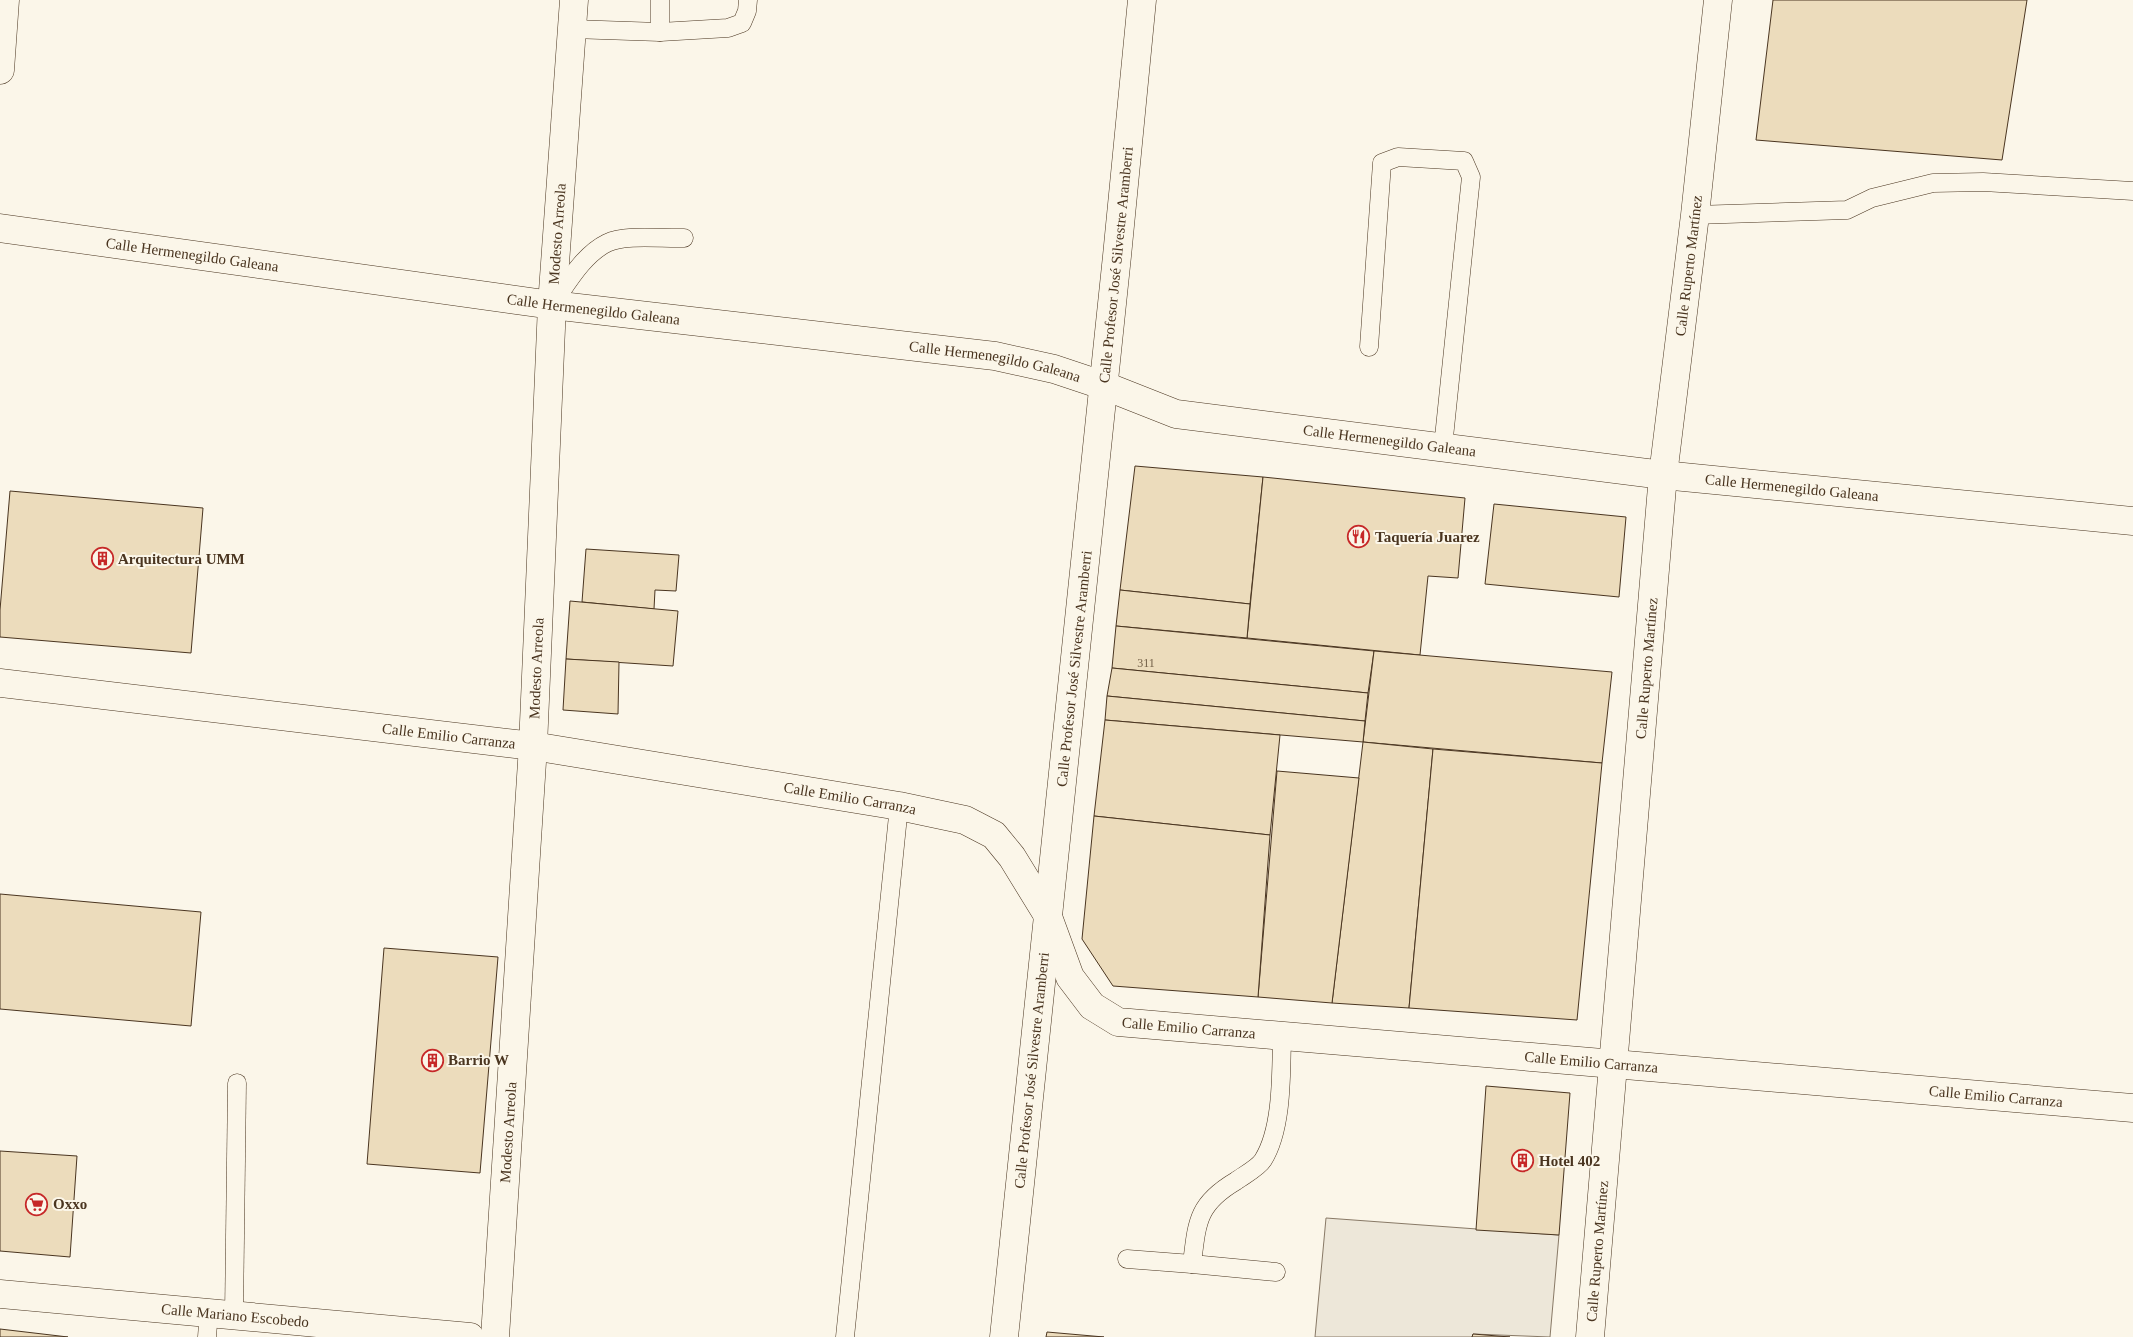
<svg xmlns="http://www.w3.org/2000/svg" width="2133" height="1337" font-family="'Times New Roman',serif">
<rect width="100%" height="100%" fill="#fbf6e9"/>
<polygon fill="#ede7d9" stroke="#887966" points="1326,1218 1559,1235 1550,1337 1473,1334 1472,1337 1315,1337"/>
<g fill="#ecdcbc" stroke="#4a3520">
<polygon points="1773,0 2027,0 2002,160 1756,140"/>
<polygon points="1135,466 1263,477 1250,604 1120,590"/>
<polygon points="1263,477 1465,498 1458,578 1428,576 1420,655 1247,638"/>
<polygon points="10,491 203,508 191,653 0,637 0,610"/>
<polygon points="1494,504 1626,517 1619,597 1485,584"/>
<polygon points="586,549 679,555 676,591 655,590 654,609 582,602"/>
<polygon points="1120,590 1250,604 1247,638 1116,626"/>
<polygon points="570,601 678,611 673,666 566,659"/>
<polygon points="1116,626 1374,651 1368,693 1112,668"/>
<polygon points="1374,651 1612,672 1602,763 1363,742"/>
<polygon points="566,659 619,662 618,714 563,710"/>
<polygon points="1112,668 1368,693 1365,721 1107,696"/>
<polygon points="1107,696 1365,721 1363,742 1105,720"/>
<polygon points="1105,720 1280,735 1270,835 1094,816"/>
<polygon points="1363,742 1433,749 1409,1008 1332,1003"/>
<polygon points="1433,749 1602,763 1577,1020 1409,1008"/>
<polygon points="1277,771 1359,778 1332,1003 1258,997"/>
<polygon points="1094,816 1270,835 1258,997 1113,986 1082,939"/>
<polygon points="0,894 201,912 191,1026 0,1009"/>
<polygon points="384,948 498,957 480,1173 367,1164"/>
<polygon points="1486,1086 1570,1093 1559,1235 1476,1230"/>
<polygon points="0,1151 77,1156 70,1257 0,1251"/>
<polygon points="0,1329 68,1337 0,1337"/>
<polygon points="1047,1332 1104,1337 1046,1337"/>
<polygon points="1473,1334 1510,1337 1472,1337"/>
</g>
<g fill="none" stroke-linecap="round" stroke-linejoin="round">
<defs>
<g id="service">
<polyline points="572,29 660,32 728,28 742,23 747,11 748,0"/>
<polyline points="660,32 660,0"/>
<polyline points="1695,215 1847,210 1872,198 1933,183 1983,182 2133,191"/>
<path d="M554 302C568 282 584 254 607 243 626 234 663 239 684 238"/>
<polyline points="1369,347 1382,163 1398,157 1464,161 1471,177 1443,447"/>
<polyline points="1127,1259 1192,1264"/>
<path d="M1276 1272 1192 1264C1197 1222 1197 1204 1236 1181 1244 1175 1258 1168 1263 1160 1283 1128 1281 1072 1282 1035"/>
<polyline points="234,1314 237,1083"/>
<polyline points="207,1337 209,1311"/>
<polyline points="845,1337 899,806"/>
</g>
<g id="minor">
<path id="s1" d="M0 228 552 305 995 356 1054 369 1105 386 1176 414 1663 475 2133 521"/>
<path id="s2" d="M0 683 533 746 899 806 965 820 994 835 1012 857 1047 914 1070 977 1092 1006 1118 1022 2133 1108"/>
<path id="s3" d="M0 1294 470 1337"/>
<path id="s4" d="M495 1337 533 746 552 305 574 0"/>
<path id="s5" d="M1590 1337 1663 475 1695 215 1718 0"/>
</g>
<g id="secondary">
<polyline points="0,70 5,0"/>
<path id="s6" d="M1004 1337C1049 891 1100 446 1142 0"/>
</g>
</defs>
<use href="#service" stroke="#4a3520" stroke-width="19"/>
<use href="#minor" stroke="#4a3520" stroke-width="29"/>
<use href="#secondary" stroke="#4a3520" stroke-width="29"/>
<use href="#service" stroke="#fbf6e9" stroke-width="18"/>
<use href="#minor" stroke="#fbf6e9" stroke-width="28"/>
<use href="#secondary" stroke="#fbf6e9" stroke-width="28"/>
</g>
<defs>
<symbol id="restaurant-ring" viewBox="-11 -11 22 22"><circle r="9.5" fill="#fbf6e9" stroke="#c62828" stroke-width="1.5"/><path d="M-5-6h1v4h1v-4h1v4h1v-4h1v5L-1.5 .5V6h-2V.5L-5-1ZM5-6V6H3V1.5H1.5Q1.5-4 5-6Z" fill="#c62828"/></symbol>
<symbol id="building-ring" viewBox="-11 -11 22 22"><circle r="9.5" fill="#fbf6e9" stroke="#c62828" stroke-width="1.5"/><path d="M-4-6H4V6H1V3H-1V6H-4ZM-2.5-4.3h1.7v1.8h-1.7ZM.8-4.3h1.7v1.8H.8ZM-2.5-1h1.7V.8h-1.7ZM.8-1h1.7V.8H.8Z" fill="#c62828"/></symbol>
<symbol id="supermarket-ring" viewBox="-11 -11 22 22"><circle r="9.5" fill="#fbf6e9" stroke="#c62828" stroke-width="1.5"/><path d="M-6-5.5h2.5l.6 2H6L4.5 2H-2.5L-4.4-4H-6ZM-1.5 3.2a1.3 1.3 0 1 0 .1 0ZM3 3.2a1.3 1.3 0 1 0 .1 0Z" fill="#c62828"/></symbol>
</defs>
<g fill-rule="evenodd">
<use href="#restaurant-ring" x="1346" y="524" width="25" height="25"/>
<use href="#building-ring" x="90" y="546" width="25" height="25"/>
<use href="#building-ring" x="420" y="1048" width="25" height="25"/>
<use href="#building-ring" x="1510" y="1148" width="25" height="25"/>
<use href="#supermarket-ring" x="24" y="1192" width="25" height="25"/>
</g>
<g text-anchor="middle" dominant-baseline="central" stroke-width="4" stroke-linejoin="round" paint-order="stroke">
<g font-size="12" fill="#725f47">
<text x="1146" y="663">311</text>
</g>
<g font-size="15" fill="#4a3520" stroke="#fbf6e9">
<text stroke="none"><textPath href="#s4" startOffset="1105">Modesto Arreola</textPath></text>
<text stroke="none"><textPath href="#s1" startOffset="194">Calle Hermenegildo Galeana</textPath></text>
<text stroke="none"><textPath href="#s5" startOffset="1076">Calle Ruperto Martínez</textPath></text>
<text stroke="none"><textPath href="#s6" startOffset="1078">Calle Profesor José Silvestre Aramberri</textPath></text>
<text stroke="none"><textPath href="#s1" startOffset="599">Calle Hermenegildo Galeana</textPath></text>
<text stroke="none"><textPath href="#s1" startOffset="1004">Calle Hermenegildo Galeana</textPath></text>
<text stroke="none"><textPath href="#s1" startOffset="1409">Calle Hermenegildo Galeana</textPath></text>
<text stroke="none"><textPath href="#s1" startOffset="1814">Calle Hermenegildo Galeana</textPath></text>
<text stroke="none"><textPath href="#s5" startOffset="671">Calle Ruperto Martínez</textPath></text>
<text stroke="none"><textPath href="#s4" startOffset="670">Modesto Arreola</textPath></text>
<text stroke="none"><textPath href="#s6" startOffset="672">Calle Profesor José Silvestre Aramberri</textPath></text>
<text stroke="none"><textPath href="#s2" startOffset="452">Calle Emilio Carranza</textPath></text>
<text stroke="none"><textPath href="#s2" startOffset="858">Calle Emilio Carranza</textPath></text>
<text stroke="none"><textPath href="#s2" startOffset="1308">Calle Emilio Carranza</textPath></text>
<text stroke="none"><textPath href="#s2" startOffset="1712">Calle Emilio Carranza</textPath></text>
<text stroke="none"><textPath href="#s6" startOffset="268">Calle Profesor José Silvestre Aramberri</textPath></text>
<text stroke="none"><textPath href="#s2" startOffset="2118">Calle Emilio Carranza</textPath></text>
<text stroke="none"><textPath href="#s4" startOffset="205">Modesto Arreola</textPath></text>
<text stroke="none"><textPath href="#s5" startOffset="86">Calle Ruperto Martínez</textPath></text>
<text stroke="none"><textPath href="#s3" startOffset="236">Calle Mariano Escobedo</textPath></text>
</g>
<g font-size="15" font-weight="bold" fill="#4a3520" stroke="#fbf6e9" text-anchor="start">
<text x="1375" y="537">Taquería Juarez</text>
<text x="118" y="559">Arquitectura UMM</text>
<text x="448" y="1060">Barrio W</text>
<text x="1539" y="1161">Hotel 402</text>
<text x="53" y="1204">Oxxo</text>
</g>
</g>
</svg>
